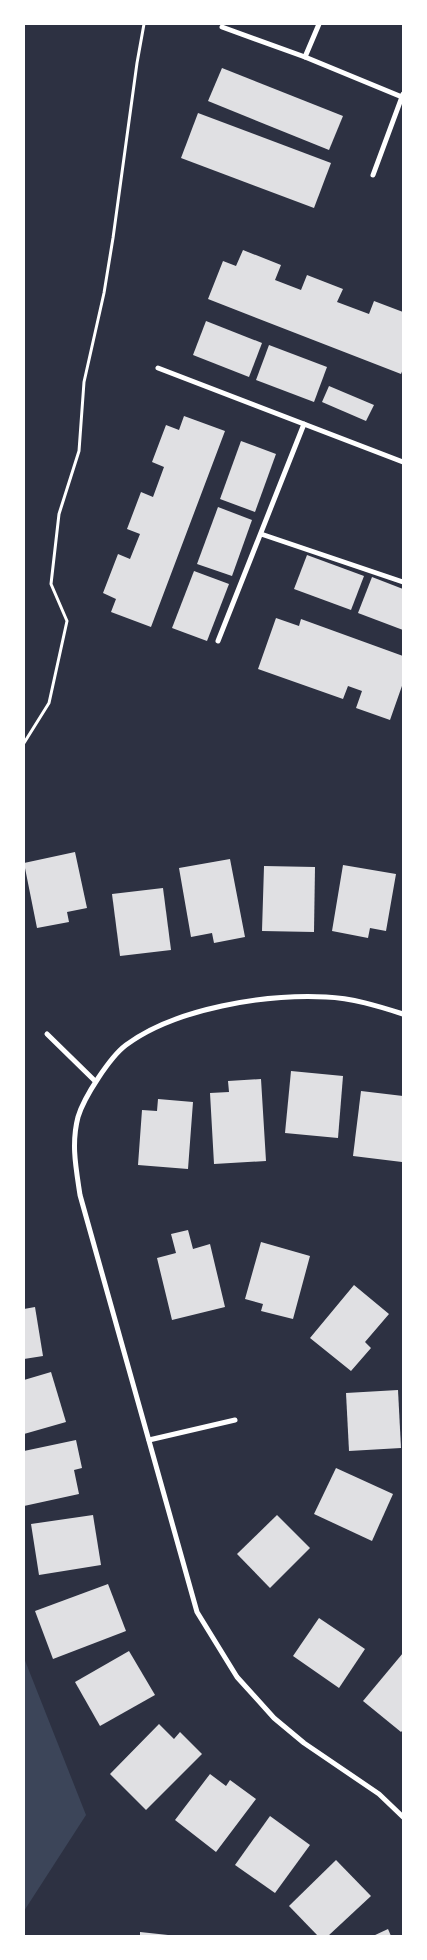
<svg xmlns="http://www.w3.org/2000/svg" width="427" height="1960" font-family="Helvetica,sans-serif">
<rect width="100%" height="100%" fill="#2d3142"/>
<polygon fill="#3c4559" points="24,1658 86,1815 24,1911"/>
<g fill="#e0e0e3">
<polygon points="222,68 343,116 329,150 208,101"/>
<polygon points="198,113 331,163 314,208 181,158"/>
<polygon points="243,250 281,265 275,280 301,290 307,275 343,289 337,302 369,314 374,301 403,312 403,369 401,374 208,299 223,261 236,266"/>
<polygon points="206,321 262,343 249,377 193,355"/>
<polygon points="269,345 327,367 314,402 256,380"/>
<polygon points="329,386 374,405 366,421 322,402"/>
<polygon points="184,416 225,431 151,627 111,612 116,599 103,593 118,554 130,559 140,534 127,529 141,492 153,497 164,467 152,462 166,425 179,430"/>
<polygon points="241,441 276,454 255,512 220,499"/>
<polygon points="218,507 252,520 232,576 197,564"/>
<polygon points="307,555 364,576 351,610 294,589"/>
<polygon points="194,571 229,584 207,641 172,628"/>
<polygon points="372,577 403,589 403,630 358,613"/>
<polygon points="276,618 299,626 301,619 403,656 403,683 390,720 356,708 362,691 348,686 343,699 258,669"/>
<polygon points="75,852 87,908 67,912 69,922 37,928 24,863"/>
<polygon points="230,859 245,937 214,943 212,933 191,937 179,868"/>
<polygon points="343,865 396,874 386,931 370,928 368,938 332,931"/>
<polygon points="264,866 315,867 314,932 262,931"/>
<polygon points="163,888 171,950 120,956 112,894"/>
<polygon points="291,1071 343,1076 338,1138 285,1133"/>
<polygon points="261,1079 266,1161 214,1164 210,1093 229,1092 228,1081"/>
<polygon points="361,1091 403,1096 402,1162 353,1156"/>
<polygon points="158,1099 193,1102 188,1169 138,1165 142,1110 157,1111"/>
<polygon points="188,1230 193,1249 210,1244 225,1307 172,1320 157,1258 176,1253 171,1234"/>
<polygon points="261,1242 310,1256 293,1319 261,1311 263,1304 245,1299"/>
<polygon points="354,1285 389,1314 365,1342 371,1348 351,1371 310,1338"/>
<polygon points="35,1307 43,1356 24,1359 24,1309"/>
<polygon points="51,1372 66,1422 24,1434 24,1380"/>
<polygon points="398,1390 401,1448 349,1451 346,1393"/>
<polygon points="76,1440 82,1468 74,1470 79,1494 24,1506 24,1451"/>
<polygon points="336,1468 393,1494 372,1541 314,1514"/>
<polygon points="93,1515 101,1565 39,1575 31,1524"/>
<polygon points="277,1515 310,1548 270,1588 237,1554"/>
<polygon points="108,1584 126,1631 53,1659 35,1611"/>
<polygon points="319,1618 365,1649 339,1688 293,1656"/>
<polygon points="129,1651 155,1695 100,1726 75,1682"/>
<polygon points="403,1653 403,1730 401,1732 363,1701"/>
<polygon points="159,1724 174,1739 180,1732 202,1754 146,1810 110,1774"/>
<polygon points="210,1774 226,1786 230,1780 256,1799 216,1852 175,1820"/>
<polygon points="270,1816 310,1845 275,1893 235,1865"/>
<polygon points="336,1860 371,1896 328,1936 318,1936 289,1906"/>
<polygon points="388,1929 391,1936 373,1936"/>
<polygon points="140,1932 168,1935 168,1936 140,1936"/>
</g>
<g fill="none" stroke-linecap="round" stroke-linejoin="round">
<polyline stroke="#fff" stroke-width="3" points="24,743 49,703 67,621 51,584 59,514 79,451 84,382 104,293 113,238 137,63 144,24"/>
<g stroke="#fff" stroke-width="5">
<polyline points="222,27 305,57 402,97"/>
<polyline points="305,57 319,24"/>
<polyline points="373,175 403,94"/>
<polyline points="158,368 403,462"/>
<polyline points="261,534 403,582"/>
<polyline points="218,641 304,424"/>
<path d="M403 1014C378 1006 352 998 326 997 265 994 176 1008 126 1045 110 1057 84 1097 78 1117 71 1144 76 1168 80 1195L197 1612 237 1677 274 1718 304 1743 379 1794 403 1817"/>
<polyline points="47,1034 95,1081"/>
<polyline points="149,1440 235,1420"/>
</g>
</g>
<rect width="427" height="1960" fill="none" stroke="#ffffff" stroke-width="50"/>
</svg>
